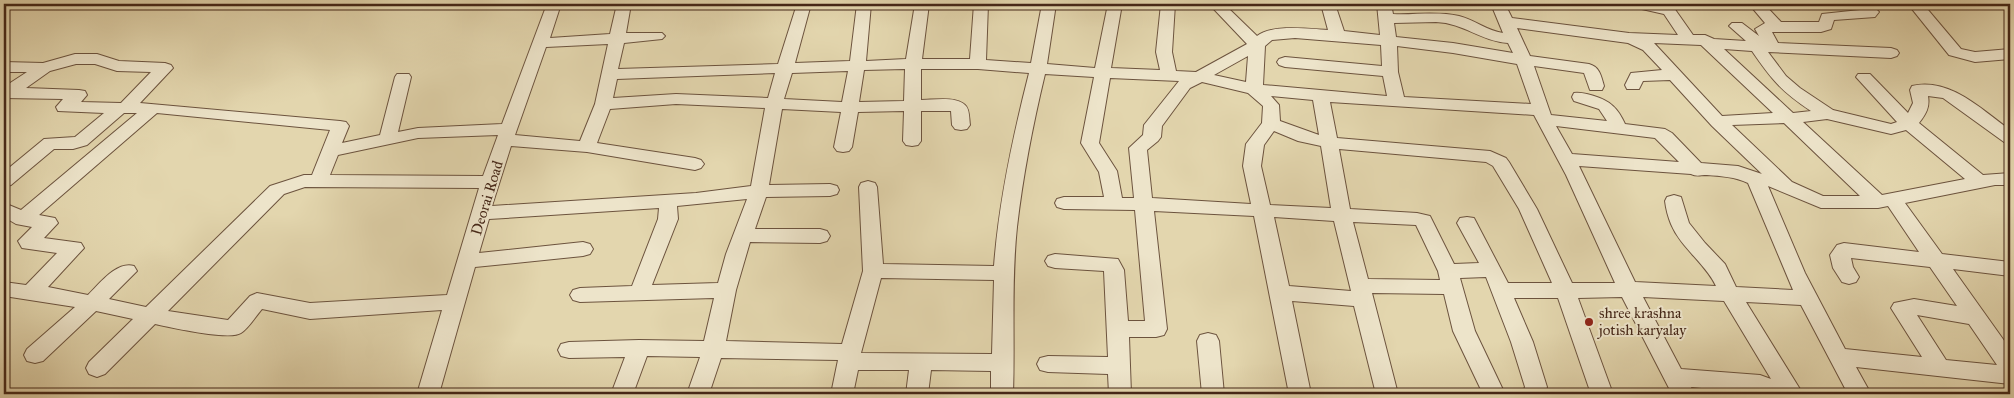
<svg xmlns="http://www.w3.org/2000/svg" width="2014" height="398" font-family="'IM FELL Great Primer',serif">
<rect width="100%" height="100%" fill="#e3d6ae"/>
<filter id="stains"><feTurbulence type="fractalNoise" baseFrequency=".004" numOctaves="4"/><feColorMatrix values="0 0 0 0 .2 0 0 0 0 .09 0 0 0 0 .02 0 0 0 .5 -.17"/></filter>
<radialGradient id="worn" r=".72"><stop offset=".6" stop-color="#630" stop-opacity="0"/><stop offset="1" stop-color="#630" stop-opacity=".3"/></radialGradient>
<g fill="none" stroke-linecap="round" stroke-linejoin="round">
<defs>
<g id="minor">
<path d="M547 4H561L550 38 610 34 617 4H631L626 33H662L665 36 662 39 624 43 618 69 778 64 797 4H811L795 63 850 61 857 4H871L866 61 906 59 915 4H929L922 59H970L974 4H988L986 60 1031 63 1042 4H1056L1047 64 1095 68 1108 4H1122L1111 68 1160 70 1156 52 1161 4H1175L1172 52 1176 71 1196 72 1247 44 1209 4H1224L1257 36C1271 24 1310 29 1328 30L1321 4H1335L1344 31 1380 35 1377 4H1391L1393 14C1415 15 1438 11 1459 16 1475 20 1487 31 1503 33L1491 4H1505L1512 18 1629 33 1678 35 1664 14 1633 7 1631 4H1657L1674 8 1693 35H1705L1714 39 1746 41 1729 26 1732 23H1742L1759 36 1755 29 1765 23 1749 4H1764L1781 22H1819L1822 14 1860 10 1856 4H1871L1879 12 1875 17 1834 20 1831 29 1821 32H1772L1778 43 1891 48 1897 50 1899 53 1897 56 1891 58 1768 52 1786 76 1800 88 1833 110 1891 124 1897 122 1856 77 1858 74H1870L1908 113 1913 103 1910 90 1912 86C1950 77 1982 110 2010 130V143L2004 142 1943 98 1928 96C1930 107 1926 114 1919 123L1983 175 2010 173V185H1995L1905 203 1942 254 2010 262V276L1953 269 2010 349V384L1856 367 1871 394H1848L1801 305 1746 302 1803 394H1764L1691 387 1694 394H1672L1622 297 1578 298 1613 394H1591L1558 298H1514L1533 342 1547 387 1544 394H1522L1525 387 1511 342 1486 277 1460 278 1475 331 1505 394H1483L1453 331 1444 294 1372 293 1398 394H1376L1354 306 1292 301 1311 394H1289L1254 216 1154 211 1167 329 1164 335 1156 337H1129L1131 394H1109L1108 374 1048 372 1040 370 1037 364 1040 358 1048 356 1108 357 1104 271 1055 268 1048 266 1045 261 1048 256 1055 254 1118 259 1124 270 1128 321H1145L1135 210 1064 209 1057 207 1055 203 1057 199 1064 197H1104L1099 172 1081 143 1094 77 1045 74C1033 124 1023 175 1017 227 1011 283 1015 339 1013 394H991V371L931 370 928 394H906L909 370H858L853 394H831L838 360 721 358 709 394H687L700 357 647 356 633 394H611L625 357 569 358 561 356 558 350 561 344 569 342 639 340 704 341 714 298 580 302 573 300 570 295 573 290 580 288 632 286 658 219 659 208 489 219 479 253 583 242 590 244 593 249 590 254 583 256 475 267 439 394H417L442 310 310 319 262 309C255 317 249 328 241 333 230 341 169 327 155 324L105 374 97 377 89 374 86 368 89 362 133 319 96 311 43 361 35 363 27 361 24 355 27 349 75 307 4 296V282L26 285 57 253 22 248 18 241 32 227 16 224 4 217V203L21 210 137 113H124L87 145 73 149H54L11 185 4 187V172L44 139 75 137 104 113 58 111 56 107 63 99 4 98V87L27 72H4V62L43 63 75 54H97L119 61 165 63 171 65 173 68 140 103 340 121 346 122 349 126 342 143 380 135 395 77 397 74H409L411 77 398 132 418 128 502 124ZM1436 22C1464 23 1480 41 1508 43L1513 53 1453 43 1396 37 1394 23ZM1517 28 1628 43 1643 50 1662 70 1631 73 1625 85 1627 89H1639L1643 81 1670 80 1712 126 1762 174 1738 166 1701 163 1672 133 1665 129 1625 124C1618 108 1610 101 1594 96 1587 94 1581 92 1574 93L1572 97 1574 101 1599 109 1607 121 1551 115 1534 66 1584 73 1590 90H1602L1604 86C1601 76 1600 67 1589 64L1530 56ZM1295 38 1381 45 1382 66 1285 57 1279 59 1277 62 1279 65 1285 67 1383 76 1387 96 1263 85 1265 46 1272 40ZM1654 43 1701 45 1773 113 1722 116ZM608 44 595 104 580 141 515 135 546 47ZM1397 46 1453 53 1517 64 1531 104 1404 97 1398 72ZM1724 49 1752 51C1772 80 1781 91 1811 111L1793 113ZM1248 56 1246 82 1214 75ZM76 64H95L117 71 151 72 121 103 81 102 87 95 85 91 79 90 26 88 50 71ZM905 69 904 101 859 102 864 70ZM921 69H978L1029 73C1013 136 999 200 994 266L883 264 877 187 875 183 868 181 861 183 859 187 863 271 842 344 726 341 736 290 750 242 820 243 827 241 830 236 827 231 820 229H755L766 197 830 196 837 194 839 190 837 186 830 184 769 185 782 109 841 112 834 147 837 151 843 152 849 151 852 147 858 112 904 111 903 141 906 145 912 146 918 145 921 141V111H951L952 125 955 129 961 130 967 129 970 125C969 120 970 109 965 105 956 96 933 100 921 100ZM848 71 842 102 784 99 792 73ZM775 73 768 98 676 94 613 98 617 79ZM1110 78 1179 81 1144 125 1143 135 1129 148 1134 198H1122L1117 171 1099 143ZM1202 82 1248 93 1263 106 1262 123 1246 144 1243 166 1251 204 1152 198 1147 150 1158 141 1161 137 1162 126 1190 88ZM1271 96 1313 100 1319 135 1280 121 1279 105ZM1330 102 1534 115 1566 175 1615 283H1572L1537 209 1509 162 1506 158 1490 151 1337 138ZM676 104 765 108 751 186 696 193 492 206 511 146 587 152 695 170 701 168 704 164 701 160 695 158 597 143 610 109ZM157 113 330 130 312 175H304L270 186 146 307 109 299 137 271 134 266C117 261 100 283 88 295L48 287 84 248 81 243 44 238 58 223 55 218 39 215ZM1827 119 1891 134 1906 130 1965 179 1882 195 1803 122ZM1784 123 1860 196H1823L1792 182 1732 125ZM1556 126 1655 138 1679 162 1572 154ZM1274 131 1298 141 1321 146 1331 208 1270 205 1261 166 1264 145ZM498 135 483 176 330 175 338 155 418 138ZM1339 149 1486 162 1493 166 1519 209 1552 283H1508L1474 218 1467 217 1460 218 1457 223 1479 263 1454 264 1430 216 1417 213 1350 209ZM1579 166 1691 174C1697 177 1700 175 1707 175 1721 176 1735 177 1748 183L1793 290 1736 287 1725 264 1705 243 1689 223 1681 197 1674 195 1667 197 1665 201C1666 209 1668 217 1671 224 1681 248 1705 263 1716 286L1635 282ZM1768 186 1821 208H1878L1888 206 1919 252 1844 243 1837 245 1830 255 1833 268 1842 282 1849 284 1856 282 1859 277 1853 267 1851 258 1930 267 1957 306 1914 299 1894 303 1891 308 1922 357 1845 349 1805 273ZM305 187 479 188 447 295 310 303 257 293 250 296 228 320 168 311 284 194ZM747 199 726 254 718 283 652 285 678 219 677 206ZM1274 217 1334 221 1351 291 1289 286ZM1353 222 1416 225 1438 271 1440 280 1368 279ZM881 278 994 280 992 354 861 353ZM1643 297 1724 301 1771 379 1760 375 1681 369ZM1917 315 1969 324 1997 365 1946 360Z"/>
<polygon points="1908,4 1923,4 1961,49 1975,52 2010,49 2010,59 1975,62 1949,55"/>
<polygon points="1208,333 1216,335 1219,341 1224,394 1202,394 1197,341 1200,335"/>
</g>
</defs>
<use href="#minor" stroke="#6c533e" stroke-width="2"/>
<use href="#minor" fill="#ede4ca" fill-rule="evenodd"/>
</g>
<circle fill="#8f2418" stroke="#ede4ca" stroke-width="2" cx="1589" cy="322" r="5"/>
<g text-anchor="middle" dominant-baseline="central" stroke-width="4" stroke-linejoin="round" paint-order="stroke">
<g font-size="15" fill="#452718" stroke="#ede4ca">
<text transform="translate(487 198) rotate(-73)">Deorai Road</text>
</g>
<g font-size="15" fill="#452718" stroke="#ede4ca" text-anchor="start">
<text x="1599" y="313">shree krashna<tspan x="1599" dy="17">jotish karyalay</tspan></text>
</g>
</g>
<rect width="2014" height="398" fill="none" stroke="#e3d6ae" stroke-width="20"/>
<rect x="5" y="5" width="2004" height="388" fill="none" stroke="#452718" stroke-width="2.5"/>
<rect x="10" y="10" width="1994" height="378" fill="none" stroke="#452718"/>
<rect width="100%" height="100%" filter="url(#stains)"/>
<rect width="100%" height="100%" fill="url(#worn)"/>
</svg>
